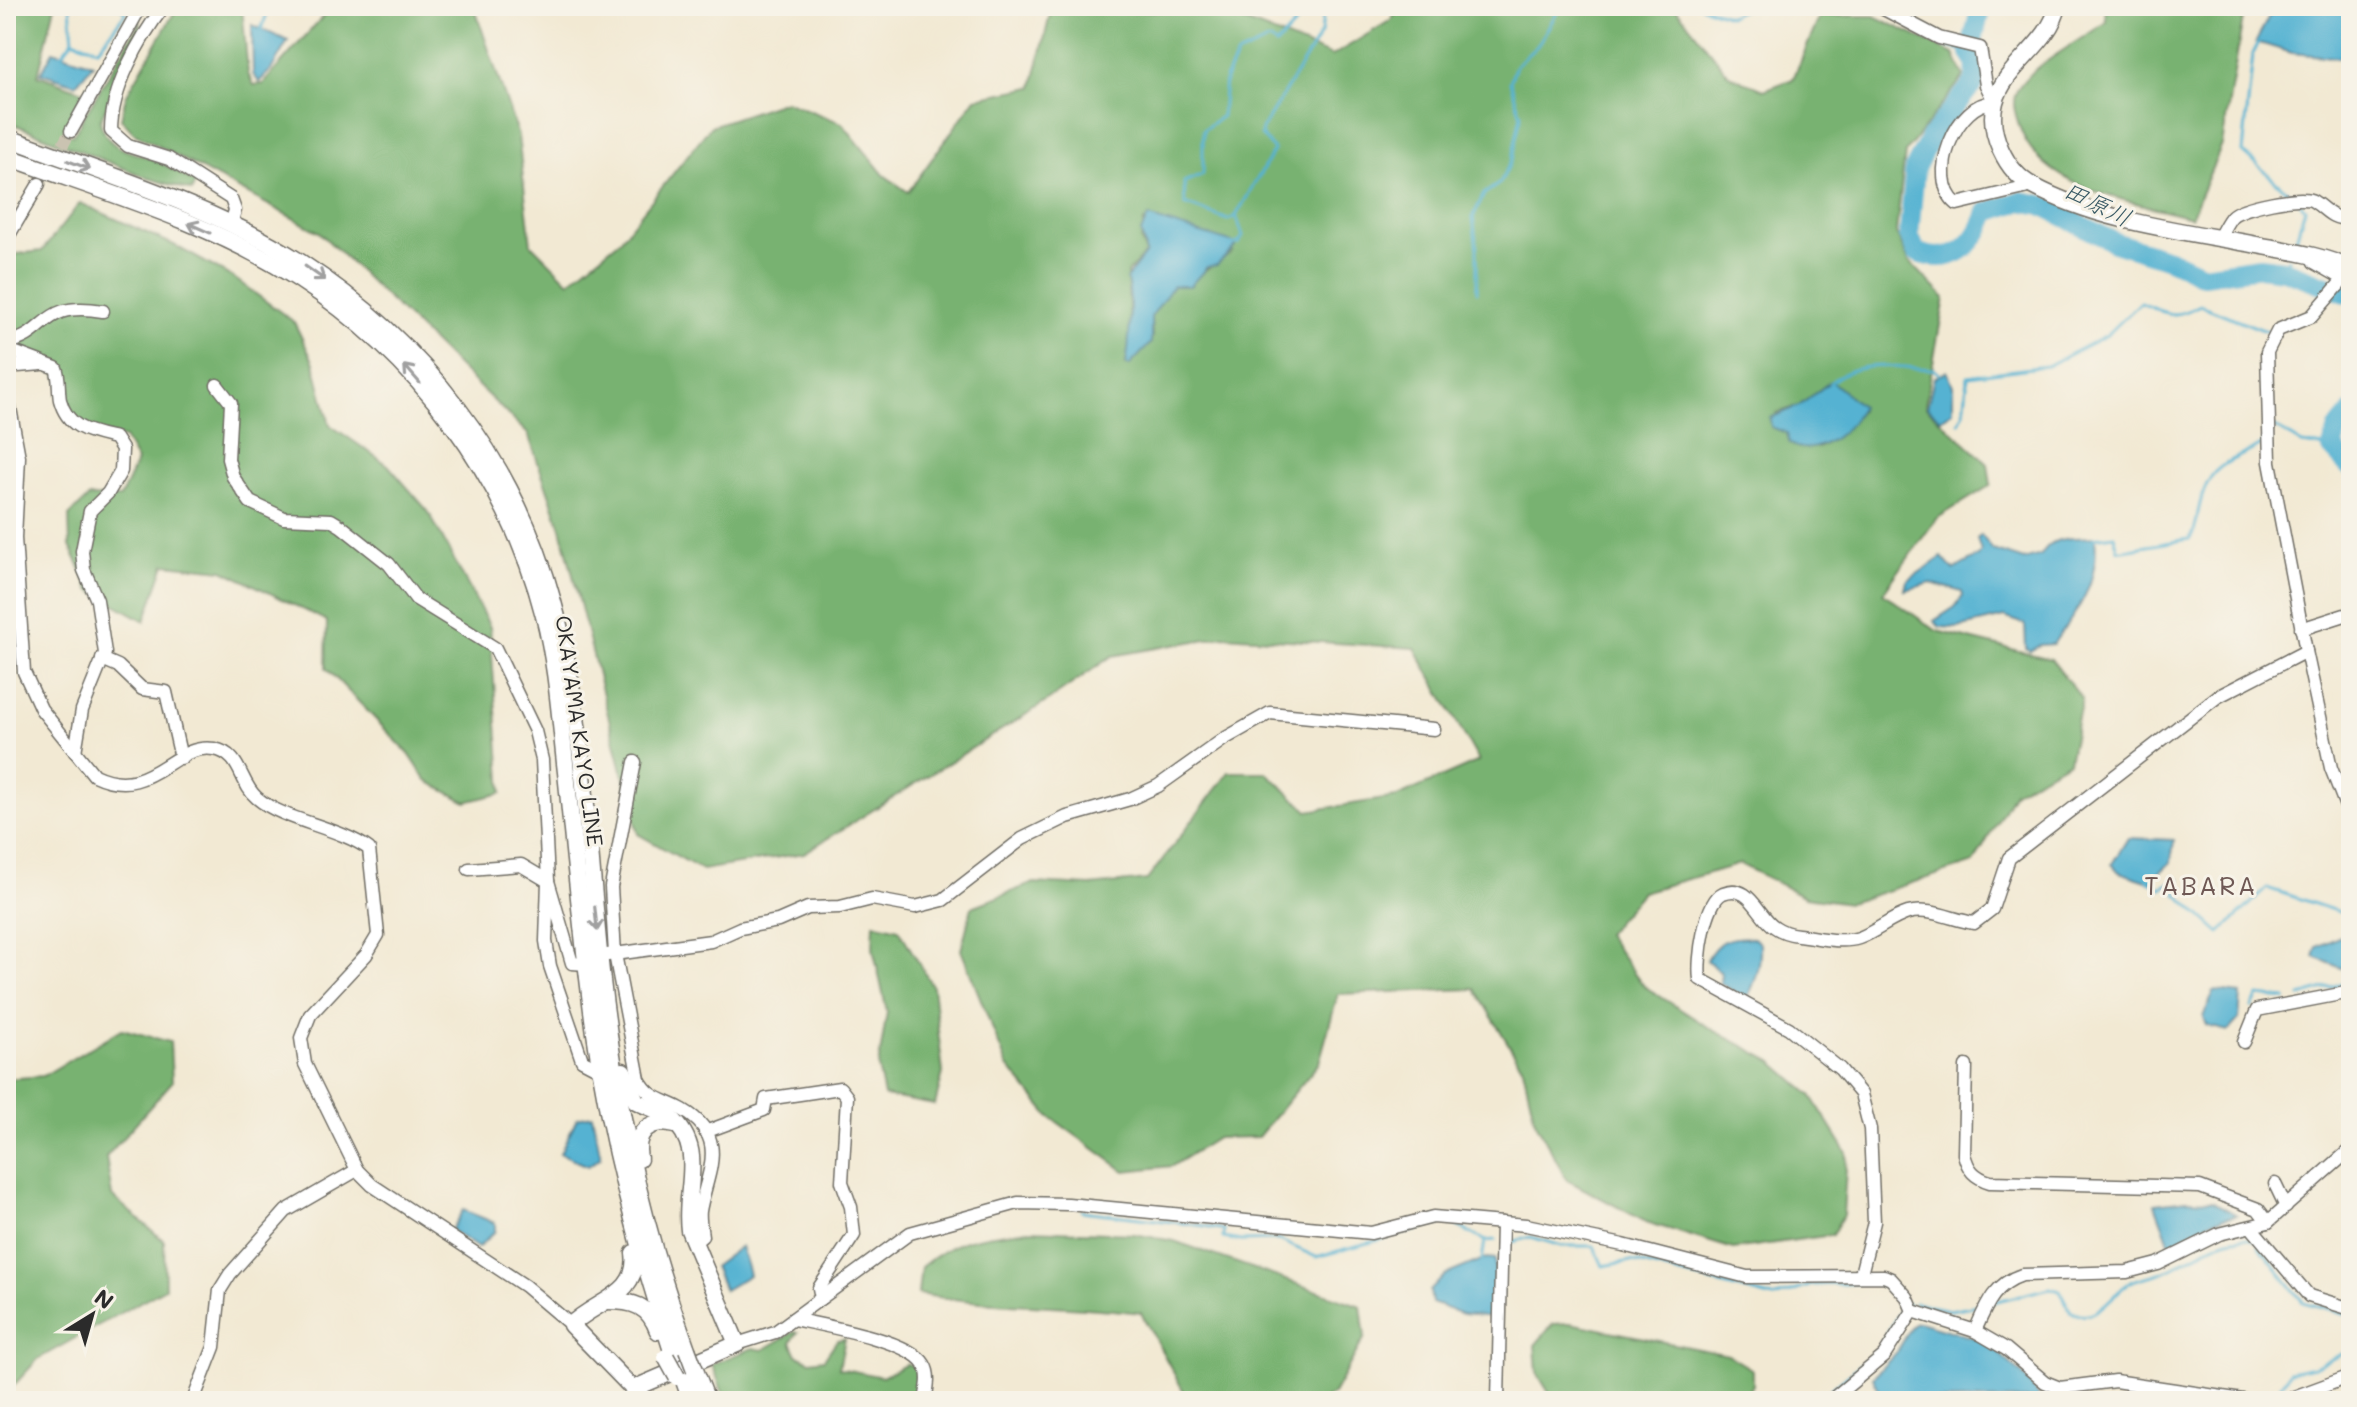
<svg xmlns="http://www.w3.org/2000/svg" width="2357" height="1407" font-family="Mali,'Klee One',sans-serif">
<rect width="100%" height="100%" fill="#f7f3e8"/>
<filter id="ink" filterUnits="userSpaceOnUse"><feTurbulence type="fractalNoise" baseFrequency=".0125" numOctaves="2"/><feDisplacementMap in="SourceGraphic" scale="16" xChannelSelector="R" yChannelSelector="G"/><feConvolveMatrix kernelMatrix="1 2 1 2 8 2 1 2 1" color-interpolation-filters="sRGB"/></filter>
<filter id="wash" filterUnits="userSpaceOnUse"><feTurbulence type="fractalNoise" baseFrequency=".006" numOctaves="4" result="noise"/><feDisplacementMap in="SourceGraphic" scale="32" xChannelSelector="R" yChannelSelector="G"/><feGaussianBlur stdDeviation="1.8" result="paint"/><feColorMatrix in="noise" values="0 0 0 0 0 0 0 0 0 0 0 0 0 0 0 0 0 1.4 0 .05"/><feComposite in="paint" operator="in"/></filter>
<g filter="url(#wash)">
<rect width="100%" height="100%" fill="#f2e9d3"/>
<g fill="#78b271" stroke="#526e4e" stroke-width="2" fill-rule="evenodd">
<path d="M6 6H55L38 75 83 91 67 131 73 135 140 22 141 28 100 121C107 152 131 150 157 161 170 167 183 176 195 183L192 191 148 178 6 121Z"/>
<path d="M178 6H242L248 74 254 85 263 84 332 6H474L518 136 531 244 569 282 620 240 711 126 785 101 842 123 884 175 908 192 976 98 1033 87 1052 6 1226 14 1332 56 1391 20 1399 6H1674L1729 75 1764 90 1793 79 1820 16H1874L1954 54 1964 76 1905 153 1896 233 1909 261 1945 298 1925 406 1988 464 1991 485 1936 519 1883 593 1937 631 2051 659 2082 699 2069 761 2014 792 1974 863 1849 903 1805 897 1740 864 1642 892 1606 934 1644 986 1713 1030 1772 1061 1811 1095 1847 1153 1843 1215 1832 1235 1733 1249 1646 1222 1567 1180 1535 1121 1523 1068 1475 989 1338 994 1319 1063 1258 1137 1217 1138 1172 1166 1125 1171 1049 1116 1007 1065 961 950 972 907 1034 883 1090 886 1147 880 1229 772H1266L1308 811 1397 797 1479 761 1415 648 1224 636 1112 656 1046 702 804 853 702 870 638 834 561 528 528 434 319 232 134 133 121 119 126 96ZM1144 221 1232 252C1216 264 1202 269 1190 285L1172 286 1151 317 1152 337 1126 364 1131 335 1127 273 1146 253 1141 241ZM1831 381 1860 411 1834 438 1818 448 1789 437 1776 413 1799 406Z"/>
<path d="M2105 6H2245L2222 145 2191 217C2132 200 2037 191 2018 122 2014 110 2011 99 2019 87 2031 67 2084 38 2106 22Z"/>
<path d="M80 203 174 245 234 278 294 322 314 363 330 425 388 465 428 511 490 627 502 793 466 802 427 781 409 754 326 668 327 621 223 570 165 564 145 621 90 590 70 546 69 516 89 497 120 498 137 461 124 438C66 429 78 421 56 374L6 353V265L10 255 42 251Z"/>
<polygon points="874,923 899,929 933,987 943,1073 935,1105 884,1096 878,1067 887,1012 873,948"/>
<polygon points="122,1029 170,1042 172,1082 106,1157 112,1196 164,1241 165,1288 38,1359 6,1394 6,1079 43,1076"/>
<path d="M1029 1230 1134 1234 1174 1241 1361 1306 1365 1337 1333 1394 1322 1401H1189L1141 1313C1067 1304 991 1307 918 1294L921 1267C960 1235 981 1237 1029 1230Z"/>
<polygon points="1570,1323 1728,1355 1753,1370 1753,1385 1742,1401 1554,1401 1537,1373 1535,1345 1553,1324"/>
<polygon points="794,1332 798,1332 791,1342 797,1355 810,1361 824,1359 837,1340 845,1339 839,1368 882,1377 907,1364 919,1368 917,1401 726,1401 712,1364 753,1348 763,1350"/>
</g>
<g fill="#54b2d2" stroke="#406e7e" stroke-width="2">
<polygon points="2267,6 2351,6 2351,59 2292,53 2256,42 2270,14"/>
<polygon points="252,25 288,41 271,70 259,82 253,74"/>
<polygon points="53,51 93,64 76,84 41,73"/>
<path d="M1148 217 1234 243 1235 247 1217 265 1207 267 1190 286H1173L1151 317V343L1129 366 1126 364C1129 348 1133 290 1126 279L1146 253 1141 232Z"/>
<polygon points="1947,371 1953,385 1953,411 1941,419 1927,407 1934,378"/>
<path d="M1831 381 1861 406C1852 431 1813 461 1789 443L1787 433 1771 427 1770 418 1799 406Z"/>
<path d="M1981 535 1993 550 2024 560 2041 555C2053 534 2072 539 2095 537 2100 581 2079 609 2053 644L2040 645 2030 651 2026 648 2025 624 2004 617 1958 628 1940 627 1934 621 1955 607 1963 596 1962 592 1931 583 1905 590 1907 581 1942 557 1953 570 1978 556 1981 552 1977 539Z"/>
<polygon points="2128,838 2174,840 2171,862 2150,882 2119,872 2112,864"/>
<polygon points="2351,931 2351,972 2314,957 2317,947"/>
<path d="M1754 938 1760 944C1761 964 1756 983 1746 999L1720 983 1721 973 1707 960C1717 939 1732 936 1754 938Z"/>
<polygon points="2214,991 2241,994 2239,1019 2228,1031 2207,1026 2204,1017"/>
<polygon points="592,1115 601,1157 588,1166 560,1153 577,1118"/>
<polygon points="2186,1200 2212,1201 2237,1215 2211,1221 2170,1244 2155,1204"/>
<polygon points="463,1210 495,1223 495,1231 478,1248 451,1230"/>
<polygon points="741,1246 749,1275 724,1290 714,1266"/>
<polygon points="1486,1258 1495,1259 1494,1317 1462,1314 1432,1303 1430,1291 1445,1275"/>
<polygon points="1919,1322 1985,1341 2022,1374 2041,1399 1884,1401 1873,1377 1896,1353 1914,1323"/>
</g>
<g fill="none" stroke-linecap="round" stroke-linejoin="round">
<g stroke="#54b2d2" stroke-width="3">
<polyline points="70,6 73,40"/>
<polyline points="1701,6 1729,16 1751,6"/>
<polyline points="1778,6 1788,6"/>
<polyline points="1858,6 1877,11"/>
<polyline points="261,30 268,11 262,6"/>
<polyline points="2259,42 2253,54 2243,152 2290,194"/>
<polyline points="1944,45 1970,53"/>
<polyline points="61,55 73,40 98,49 126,12 119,6"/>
<polyline points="1236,216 1228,220 1185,204 1184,182 1203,174 1203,130 1222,116 1225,79 1237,55 1270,40 1276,45 1311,8"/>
<polyline points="2296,239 2305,208 2300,203"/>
<polyline points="1231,245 1239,243 1243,236 1236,216 1274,150 1261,135 1262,129 1321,33 1323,16"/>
<polyline points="2284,270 2288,259"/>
<polyline points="1477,292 1477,249 1473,217 1484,194 1500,183 1512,159 1521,115 1510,82 1516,65 1537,46 1561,6"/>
<path d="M1830 383C1856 358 1900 368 1933 369L1940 374"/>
<path d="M1959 423 1964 412 1968 376 2047 366 2107 335 2140 303C2169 313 2170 321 2200 305L2271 333"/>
<polyline points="2273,426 2302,444 2332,448"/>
<path d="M2093 538 2114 535 2118 550H2124L2189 539C2197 530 2196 520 2199 508 2209 463 2225 465 2264 444V440"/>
<polyline points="2148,880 2161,888 2179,879 2177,894 2220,933 2267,888 2351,916"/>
<polyline points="2301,996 2351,981"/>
<polyline points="2252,1007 2258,996 2286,999"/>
<polyline points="1082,1211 1205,1226 1224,1230 1223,1238 1241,1241 1279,1240 1316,1257 1442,1223"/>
<polyline points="1454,1224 1485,1241 1496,1240"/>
<polyline points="1508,1243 1531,1237 1562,1246 1594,1246 1603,1266 1631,1261 1774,1298 1812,1285 1868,1283 1884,1286 1903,1305"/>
<polyline points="2259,1246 2303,1302 2351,1315"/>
<polyline points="1482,1260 1485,1241"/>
<path d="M1993 1302 2050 1288 2060 1291 2071 1312C2100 1324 2110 1292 2133 1281 2142 1277 2153 1276 2163 1272 2190 1261 2224 1231 2254 1240"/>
<polyline points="1915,1303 1950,1310 1982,1304"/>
<polyline points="2275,1395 2289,1372 2314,1367 2351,1350"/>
<polyline points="1817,1401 1878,1350 1903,1305 1908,1304"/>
</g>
<g stroke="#54b2d2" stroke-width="20">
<path d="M1981 6 1970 53 1976 63 1975 81 1930 138 1915 168 1909 235 1916 252C1953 267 1976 246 1987 212L2021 201 2042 205 2114 242 2169 259 2203 275 2260 267 2284 270 2351 295"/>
<polyline points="2351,413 2338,429 2332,448 2351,468"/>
</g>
</g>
</g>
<g filter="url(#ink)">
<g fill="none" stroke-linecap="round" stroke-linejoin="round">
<polyline stroke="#cac3b1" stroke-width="12" stroke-dasharray="12 6" stroke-linecap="butt" points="53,161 71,131"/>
<defs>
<g id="minor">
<path d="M164 6C139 39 111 89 111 131L128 146 169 159 231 199 235 210 231 225"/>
<polyline points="1715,6 1732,9 1737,6"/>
<path d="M1878 6 1939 38 1980 48 1986 85 1995 103C1957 99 1925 179 1957 204L2033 186"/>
<polyline points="71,131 141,6"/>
<path d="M2219 237C2223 231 2227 221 2232 216 2241 207 2302 194 2313 201 2330 212 2327 217 2351 220"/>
<polyline points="6,240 39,184"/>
<polyline points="2311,255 2314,262 2351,283"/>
<path d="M6 343C50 335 39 300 103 311"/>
<path d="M6 349 56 368C60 378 58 389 60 400 68 429 89 432 115 438L122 449 121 471 108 493 90 511 82 551 84 570 97 600 105 653 82 710 75 752"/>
<polyline points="6,367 42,364"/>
<polyline points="217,385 231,403 228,459 233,477 250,502 284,518 331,520 341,526 389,564 416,599 495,648 535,731 542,760 548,881 546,941 550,966 582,1060 601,1070"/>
<path d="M6 386 19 457 15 538 24 672 41 709 94 775C151 802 172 742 214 749 242 754 239 783 257 798 284 821 339 827 369 849L378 935 366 955 310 1015 301 1038 305 1064 357 1170 372 1185 525 1286 571 1325"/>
<polyline points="2301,629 2351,613"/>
<polyline points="2306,651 2331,768 2351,819"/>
<polyline points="102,659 118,666 142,689 166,692 181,758"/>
<path d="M635 762 611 887 615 954 639 1079C650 1100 664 1099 683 1110 731 1138 706 1174 700 1211 699 1219 701 1228 702 1236L694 1243"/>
<polyline points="469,869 521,865 548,881 572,963 586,964"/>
<polyline points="600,956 711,941 740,928 778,921 808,908 840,907 872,899 915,907 943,900 1022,839 1067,817 1130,799 1158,786 1224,739 1270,713 1434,729"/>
<polyline points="2244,1042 2257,1010 2351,992"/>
<path d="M1966 1066 1964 1154C1968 1170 1974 1177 1990 1182L2200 1187 2258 1209 2268 1222"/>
<polyline points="705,1132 764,1110 766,1099 840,1088 847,1097 842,1182 851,1207 854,1235 819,1288 821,1298"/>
<polyline points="2275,1184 2286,1207"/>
<polyline points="2251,1227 2309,1296 2351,1309"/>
<path d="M1861 1274 1874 1222 1870 1129 1861 1094 1840 1069 1789 1028 1700 979C1697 961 1705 901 1723 893 1750 882 1758 917 1775 927 1782 932 1790 934 1798 935 1816 937 1841 944 1859 938 1876 932 1891 918 1908 913 1929 907 1953 920 1974 923L1992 909 2009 858 2217 697 2306 651 2270 462 2267 352 2278 330 2312 316 2343 280"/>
<path d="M1913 1311 1975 1331C1986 1306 1994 1284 2022 1275L2127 1272 2158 1264 2219 1234 2268 1222 2351 1149"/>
<path d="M793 1319C821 1325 910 1340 924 1364 931 1375 927 1389 925 1401"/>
<polyline points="1975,1331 2006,1349 2045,1382 2060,1388 2115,1381 2249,1401"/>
<polyline points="737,1344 775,1332 910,1233 1018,1203 1068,1204 1371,1233 1433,1217 1526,1225 1623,1245 1747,1277 1884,1276 1891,1279 1907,1297 1913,1311 1884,1356 1830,1401"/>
<polyline points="193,1401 214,1347 220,1290 230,1274 286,1211 357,1170"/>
<polyline points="1498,1401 1502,1223"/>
<polyline points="2283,1401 2351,1376"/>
</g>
<g id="major">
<path d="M2058 6C2050 44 2005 65 1995 102 1987 132 2006 172 2033 186 2100 222 2183 231 2257 245 2289 251 2322 255 2351 269"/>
<path d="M6 137C104 174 211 205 300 262 422 341 515 460 553 602 585 719 588 851 601 972 615 1100 642 1228 687 1349"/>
<path d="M6 156C104 192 208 221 297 278 417 355 508 476 544 616 557 666 560 720 566 772 575 859 583 946 595 1033 610 1143 639 1249 673 1354"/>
<path d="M623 1071 636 1101C646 1107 661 1110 670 1117 708 1150 683 1189 689 1230L737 1344 635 1388"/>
<path d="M639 1159C634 1132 649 1118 675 1125"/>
<path d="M634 1253C640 1296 596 1300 571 1325L645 1401"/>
<path d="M607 1301C633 1301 649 1305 658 1331"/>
<polyline points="695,1370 707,1401"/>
<polyline points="682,1375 691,1401"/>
</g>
</defs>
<use href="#minor" stroke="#716e66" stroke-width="15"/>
<use href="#major" stroke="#716e66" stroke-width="19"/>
<use href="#minor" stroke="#fff" stroke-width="12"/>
<use href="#major" stroke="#fff" stroke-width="16"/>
<defs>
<g id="major-bridge">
<polyline points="687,1349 695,1370"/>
<polyline points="666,1357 677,1377"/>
</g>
</defs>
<use href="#major-bridge" stroke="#716e66" stroke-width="19" stroke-linecap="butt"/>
<use href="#major-bridge" stroke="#fff" stroke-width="16"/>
</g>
<defs><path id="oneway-shaft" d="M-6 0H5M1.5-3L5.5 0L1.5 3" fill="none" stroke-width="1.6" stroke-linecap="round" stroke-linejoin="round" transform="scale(2)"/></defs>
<g stroke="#a0a0a0">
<use href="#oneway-shaft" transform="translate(79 165) rotate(21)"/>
<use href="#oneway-shaft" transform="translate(199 228) rotate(-156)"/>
<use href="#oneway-shaft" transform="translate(315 273) rotate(35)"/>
<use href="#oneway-shaft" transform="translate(412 374) rotate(-131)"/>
<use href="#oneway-shaft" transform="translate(596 919) rotate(84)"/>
</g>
</g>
<g text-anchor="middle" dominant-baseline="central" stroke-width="6" stroke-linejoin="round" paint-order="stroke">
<g font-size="22" fill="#2b2b2b" stroke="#f7f3e8">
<text transform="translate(580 731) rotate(82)">OKAYAMA KAYO LINE</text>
</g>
<g font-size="24" font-style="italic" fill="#395a65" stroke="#f7f3e8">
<text transform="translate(2098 203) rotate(26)">田原川</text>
</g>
<g font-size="26" letter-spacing="2" fill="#6e5854" stroke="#f7f3e8">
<text x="2201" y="885">TABARA</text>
</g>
</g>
<rect width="2357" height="1407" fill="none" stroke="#f7f3e8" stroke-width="32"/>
<g transform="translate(92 1315) rotate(37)" stroke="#f7f3e8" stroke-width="6" paint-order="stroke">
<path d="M0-6L14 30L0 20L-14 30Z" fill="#2b2b2b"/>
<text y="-12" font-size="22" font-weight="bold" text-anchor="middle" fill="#2b2b2b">N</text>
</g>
</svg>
